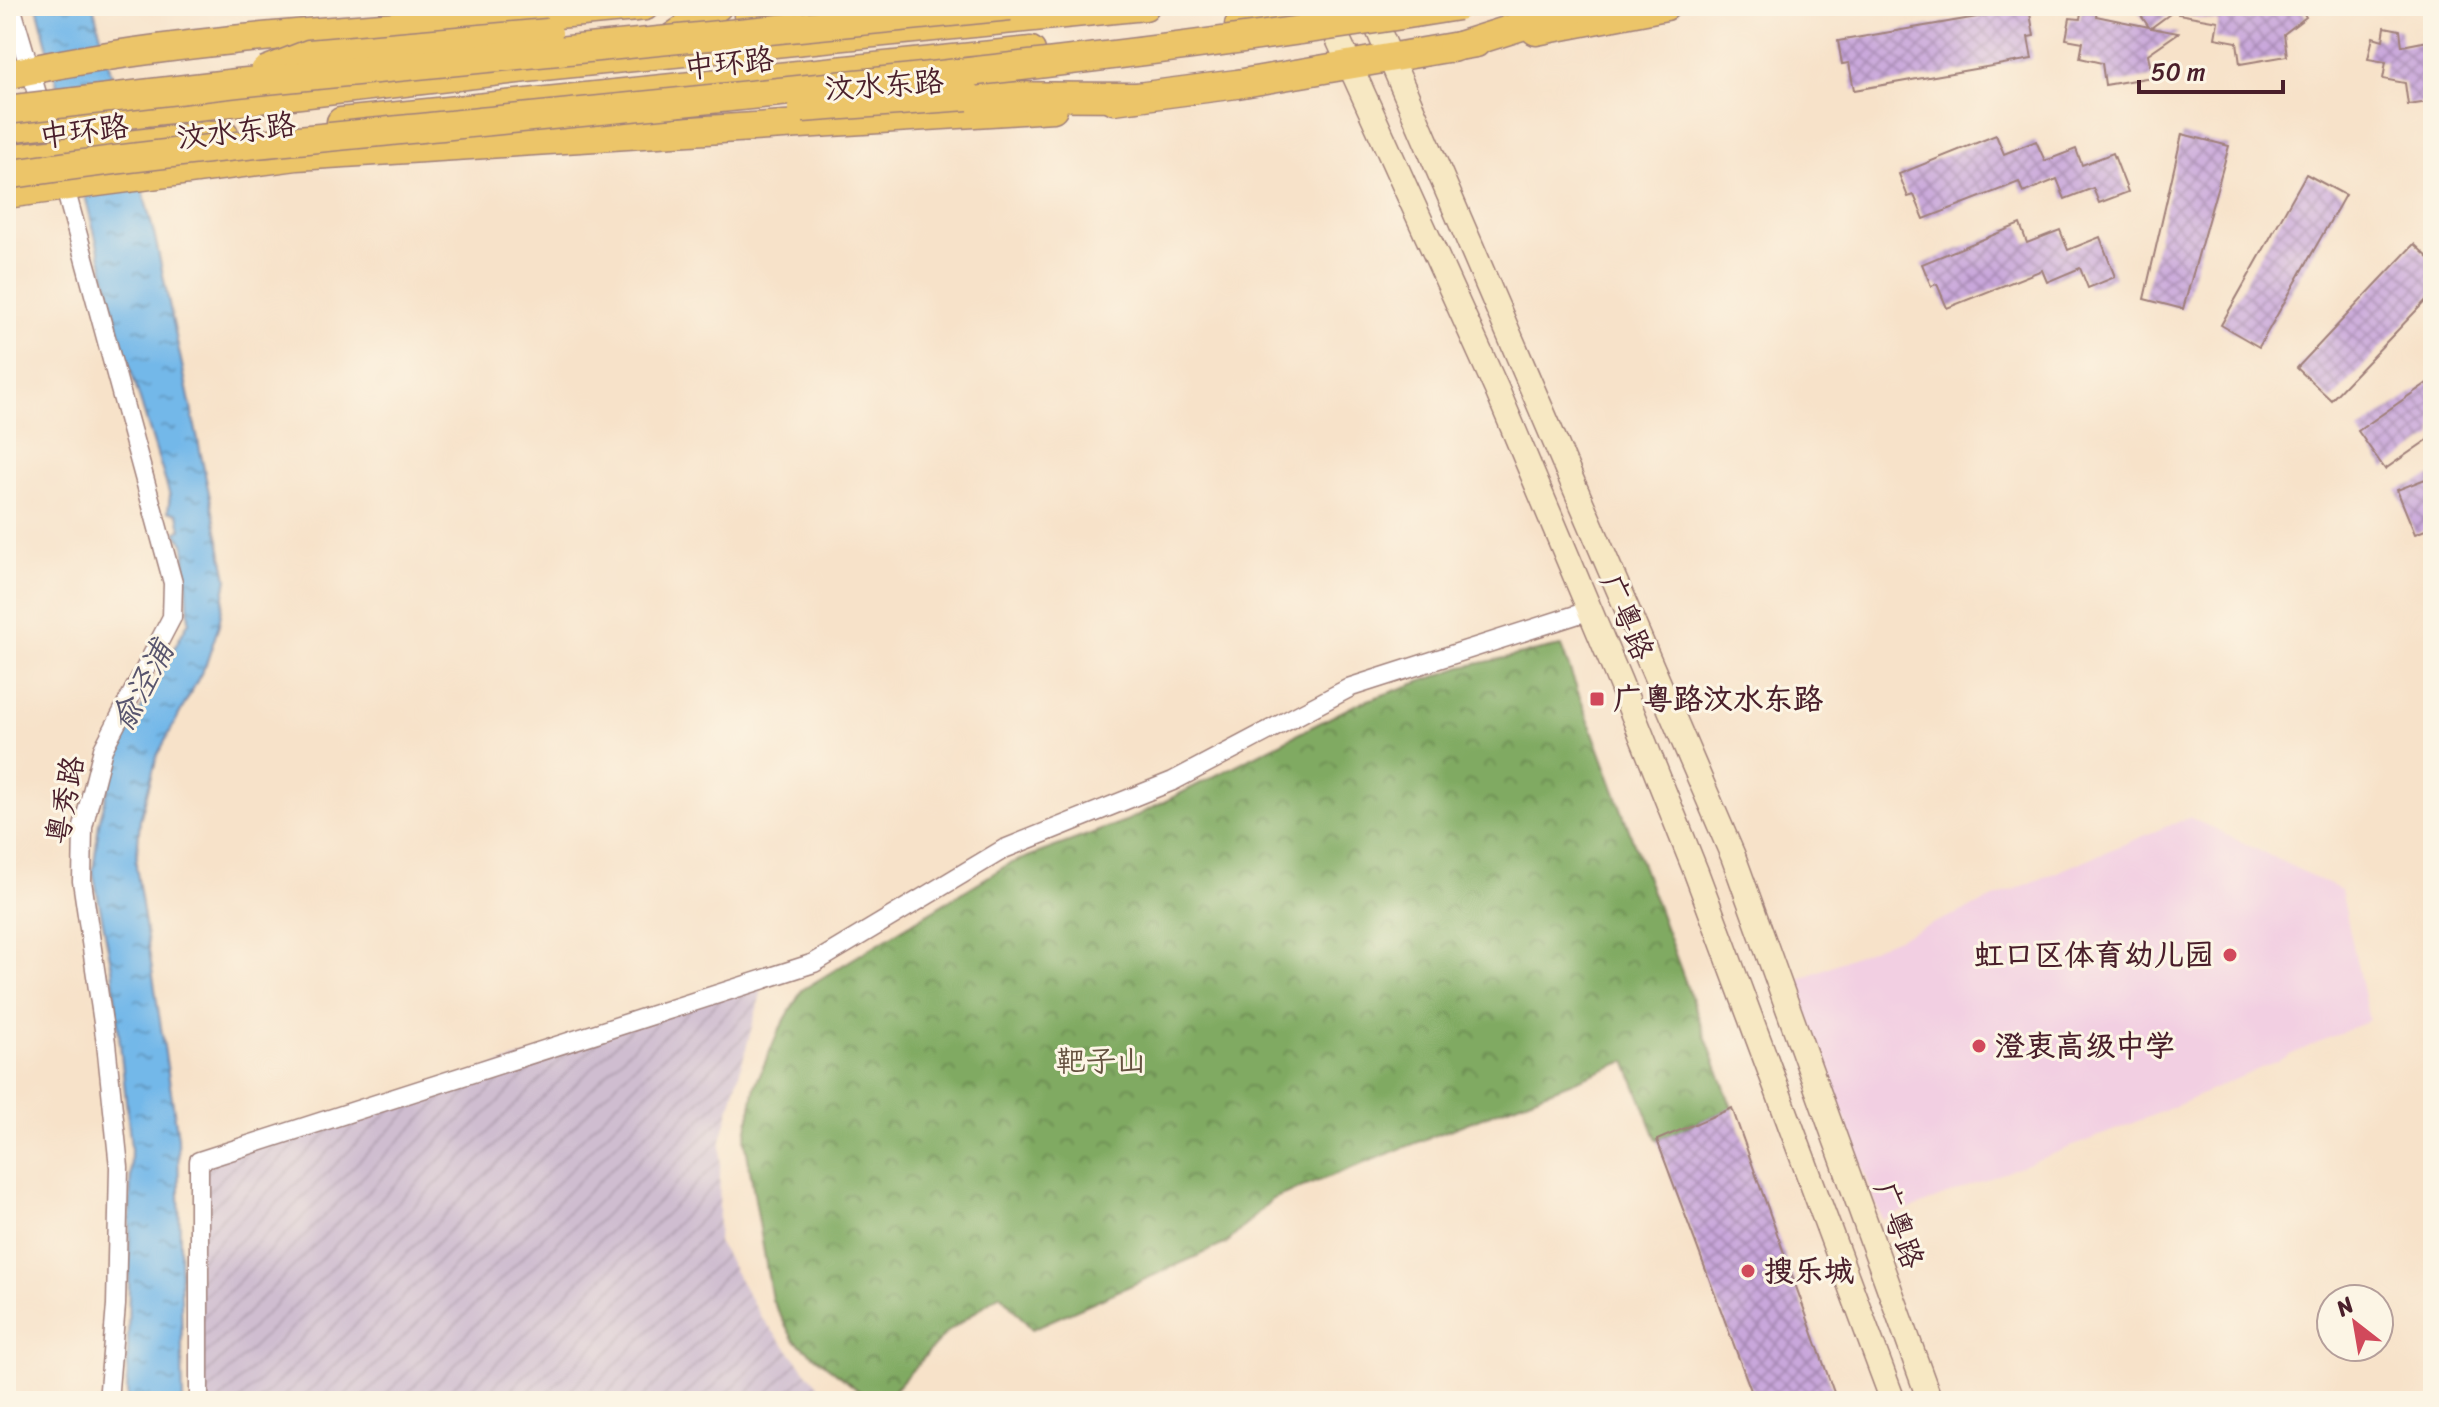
<svg xmlns="http://www.w3.org/2000/svg" width="2439" height="1407" font-family="Sriracha,'LXGW WenKai TC',sans-serif">
<defs>
<pattern id="industrial-furrows" width="10" height="10" patternUnits="userSpaceOnUse" patternTransform="scale(2)"><rect width="10" height="10" fill="#cfbdd0"/><path d="M-1 1l2-2M0 10L10 0M9 11l2-2" fill="none" stroke="#b3a2b3"/></pattern>
<pattern id="forest-crowns" width="20" height="18" patternUnits="userSpaceOnUse" patternTransform="scale(2)"><rect width="20" height="18" fill="#80aa62"/><path d="M2 6a3 3 0 1 1 6 0M12 15a3 3 0 1 1 6 0" fill="none" stroke="#6b8a51"/></pattern>
<pattern id="water-ripples" width="26" height="14" patternUnits="userSpaceOnUse" patternTransform="scale(2)"><rect width="26" height="14" fill="#73b8e9"/><path d="M2 4q2-2 4 0t4 0M15 11q2-2 4 0t4 0" fill="none" stroke="#6095bd"/></pattern>
<pattern id="building-cross-hatch" width="8" height="8" patternUnits="userSpaceOnUse" patternTransform="scale(2)"><rect width="8" height="8" fill="#c9a7db"/><path d="M0 0l8 8M0 8l8-8" fill="none" stroke="#a587b2"/></pattern>
</defs>
<rect width="100%" height="100%" fill="#fcf5e5"/>
<filter id="ink" filterUnits="userSpaceOnUse"><feTurbulence type="fractalNoise" baseFrequency=".0125" numOctaves="2"/><feDisplacementMap in="SourceGraphic" scale="16" xChannelSelector="R" yChannelSelector="G"/><feConvolveMatrix kernelMatrix="1 2 1 2 8 2 1 2 1" color-interpolation-filters="sRGB"/></filter>
<filter id="wash" filterUnits="userSpaceOnUse"><feTurbulence type="fractalNoise" baseFrequency=".006" numOctaves="4" result="noise"/><feDisplacementMap in="SourceGraphic" scale="32" xChannelSelector="R" yChannelSelector="G"/><feGaussianBlur stdDeviation="1.8" result="paint"/><feColorMatrix in="noise" values="0 0 0 0 0 0 0 0 0 0 0 0 0 0 0 0 0 1.4 0 .05"/><feComposite in="paint" operator="in"/></filter>
<g filter="url(#wash)">
<rect width="100%" height="100%" fill="#f7e2c9"/>
<g fill="#f2cfe2">
<polygon points="306,6 389,6 308,14"/>
<polygon points="2189,817 2341,890 2369,1020 2164,1111 1882,1220 1795,981"/>
</g>
<polygon fill="url(#industrial-furrows)" points="765,979 721,1140 718,1242 761,1317 831,1401 199,1401 199,1161"/>
<polygon fill="url(#forest-crowns)" stroke="#656446" stroke-width="2" points="1561,646 1732,1108 1657,1140 1626,1061 1272,1199 1227,1243 1032,1329 1000,1294 945,1334 884,1401 872,1401 793,1339 772,1300 745,1140 755,1086 778,1032 802,990 1009,864 1128,820 1357,704 1462,667"/>
<polygon fill="url(#water-ripples)" stroke="#5e6c8a" stroke-width="2" points="37,6 93,6 155,237 227,578 219,625 206,664 157,756 140,820 136,866 178,1137 183,1401 127,1401 131,1148 112,968 93,872 99,823 118,751 189,621 184,543 176,533 181,529 178,514 168,511 170,496 123,345"/>
<g id="blocks">
<g fill="url(#building-cross-hatch)">
<polygon points="2082,6 2097,9 2096,16 2149,27 2134,6 2299,6 2306,17 2284,34 2287,56 2240,64 2237,42 2215,38 2218,21 2178,14 2178,8 2151,28 2178,33 2148,54 2152,77 2105,85 2102,63 2080,58 2083,42 2066,39 2070,18 2080,19"/>
<polygon points="2029,8 2034,36 2028,37 2032,59 1854,90 1849,63 1842,64 1838,41"/>
<polygon points="2385,27 2400,30 2402,46 2433,40 2433,82 2427,83 2429,102 2408,105 2405,83 2383,79 2386,62 2368,59 2373,37 2383,40"/>
<polygon points="2182,134 2229,146 2183,309 2144,299"/>
<polygon points="1996,135 2004,154 2036,141 2045,161 2076,149 2082,165 2113,153 2128,192 2099,203 2093,188 2065,199 2057,179 2023,193 2019,182 1924,219 1914,195 1908,197 1899,174"/>
<polygon points="2306,174 2345,195 2259,347 2221,325"/>
<polygon points="2020,224 2027,243 2060,230 2068,250 2100,237 2115,277 2088,288 2080,268 2047,282 2042,270 1947,308 1937,284 1931,286 1922,264"/>
<polygon points="2414,244 2433,262 2433,293 2331,400 2297,368"/>
<polygon points="2433,379 2433,436 2385,469 2358,431"/>
<polygon points="2433,476 2433,527 2415,534 2397,490"/>
<polygon points="1732,1108 1837,1401 1755,1401 1657,1140"/>
</g>
</g>
</g>
<g filter="url(#ink)">
<use href="#blocks" fill-opacity="0" stroke="#a0807a" stroke-width="2"/>
<g fill="none" stroke-linecap="round" stroke-linejoin="round">
<defs>
<g id="minor">
<polyline points="11,6 43,114"/>
<polyline points="62,177 173,583 172,617 103,749 83,827 82,881 106,1043 119,1167 116,1305 108,1401"/>
<polyline points="199,1401 199,1161 814,963 1004,849 1173,781 1351,687 1588,611"/>
</g>
<g id="secondary">
<polyline points="1368,6 1733,856 1930,1401"/>
<polyline points="1324,8 1497,390 1620,682 1696,872 1893,1401"/>
</g>
<g id="primary">
<polyline points="1239,25 1366,6"/>
<polyline points="1536,31 1666,6"/>
<polyline points="663,44 718,6"/>
<path d="M6 75C215 29 433 28 645 6"/>
<polyline points="1114,100 1237,84 1476,43"/>
<polyline points="341,122 1031,51"/>
<polyline points="6,128 553,65 1145,6"/>
<polyline points="6,159 224,134"/>
<polyline points="6,194 297,156 1053,108"/>
</g>
<g id="trunk">
<polyline points="748,15 796,6"/>
<polyline points="1452,48 1585,6"/>
<polyline points="967,96 1136,97"/>
</g>
</defs>
<use href="#minor" stroke="#a0807a" stroke-width="21"/>
<use href="#secondary" stroke="#a0807a" stroke-width="27"/>
<use href="#primary" stroke="#a0807a" stroke-width="31"/>
<use href="#trunk" stroke="#a0807a" stroke-width="31"/>
<use href="#minor" stroke="#fff" stroke-width="18"/>
<use href="#secondary" stroke="#f7e8c3" stroke-width="24"/>
<use href="#primary" stroke="#ecc569" stroke-width="28"/>
<use href="#trunk" stroke="#ecc569" stroke-width="28"/>
<defs>
<g id="trunk-bridge">
<polyline points="265,71 309,54 548,33"/>
<polyline points="802,108 967,96"/>
<polyline points="6,110 237,83 1010,6"/>
<path d="M6 175C153 152 303 140 451 125 788 91 1124 61 1458 6"/>
</g>
</defs>
<use href="#trunk-bridge" stroke="#a0807a" stroke-width="31" stroke-linecap="butt"/>
<use href="#trunk-bridge" stroke="#ecc569" stroke-width="28"/>
</g>
</g>
<g fill="#d1495b" stroke="#fcf5e5" stroke-width="3">
<rect x="1589" y="691" width="16" height="16" rx="4"/>
<circle cx="2230" cy="955" r="8"/>
<circle cx="1979" cy="1046" r="8"/>
<circle cx="1748" cy="1271" r="8"/>
</g>
<g text-anchor="middle" dominant-baseline="central" stroke-width="6" stroke-linejoin="round" paint-order="stroke">
<g font-size="30" fill="#4a1f2b" stroke="#fcf5e5">
<text transform="translate(729 63) rotate(-6)">中环路</text>
<text transform="translate(884 85) rotate(-4)">汶水东路</text>
<text transform="translate(84 131) rotate(-7)">中环路</text>
<text transform="translate(236 131) rotate(-7)">汶水东路</text>
<text transform="translate(1627 617) rotate(67)">广粤路</text>
<text transform="translate(65 800) rotate(-79)">粤秀路</text>
<text transform="translate(1899 1225) rotate(70)">广粤路</text>
</g>
<g font-size="30" font-weight="bold" fill="#4a1f2b" stroke="#fcf5e5" text-anchor="start">
<text x="1613" y="699">广粤路汶水东路</text>
<text x="2214" y="955" text-anchor="end">虹口区体育幼儿园</text>
<text x="1995" y="1046">澄衷高级中学</text>
<text x="1764" y="1271">搜乐城</text>
</g>
<g font-size="30" fill="#64513f" stroke="#fcf5e5">
<text x="1101" y="1061">靶子山</text>
</g>
<g font-size="32" font-style="italic" fill="#58556e" stroke="#fcf5e5">
<text transform="translate(142 686) rotate(-62)">俞泾浦</text>
</g>
</g>
<rect width="2439" height="1407" fill="none" stroke="#fcf5e5" stroke-width="32"/>
<g transform="translate(2355 1323) rotate(329)"><circle r="38" fill="#fcf5e5" stroke="#b59f9b" stroke-width="2"/>
<path d="M0-6L14 30L0 20L-14 30Z" fill="#d1495b"/>
<text y="-12" font-size="22" font-weight="bold" text-anchor="middle" fill="#4a1f2b">N</text>
</g>
<path d="M2139 80v12h144v-12" fill="none" stroke="#4a1f2b" stroke-width="4"/>
<text x="2151" y="80" font-size="24" fill="#4a1f2b" stroke="#fcf5e5" stroke-width="6" paint-order="stroke">50 m</text>
</svg>
